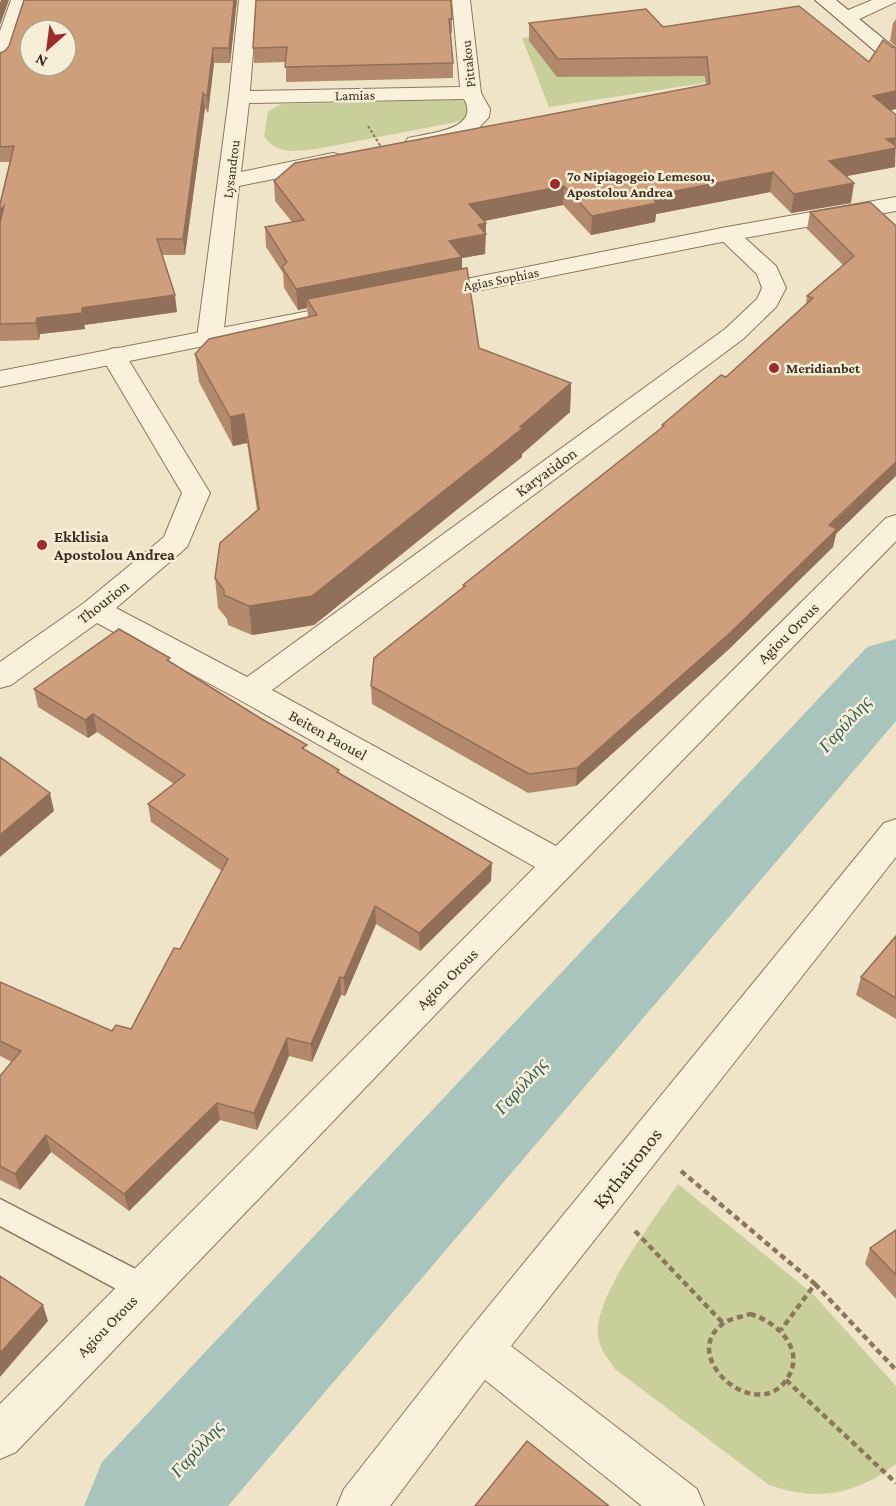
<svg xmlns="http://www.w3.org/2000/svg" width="896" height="1506" font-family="'Crimson Pro',serif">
<rect width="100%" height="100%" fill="#f0e4c8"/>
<g fill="#c9cf9b">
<polygon points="648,21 717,81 549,107 522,38"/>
<path d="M453 100 467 102V115L462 121 316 149C297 151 276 155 264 136L268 111 282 104Z"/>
<path d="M678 1184 813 1294 896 1386V1464C855 1495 818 1502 769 1485L615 1369C608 1358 600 1350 598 1337 592 1298 656 1217 678 1184Z"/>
</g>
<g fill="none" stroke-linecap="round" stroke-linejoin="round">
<polygon fill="#a9c4bc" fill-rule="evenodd" points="896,639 896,721 228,1506 84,1506 102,1462 867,647"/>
<defs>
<polygon id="service" points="0,1199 153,1278 158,1288 153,1298 143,1302 133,1298 0,1226"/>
<g id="minor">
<polygon points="11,0 29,0 10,60 7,64 0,66 0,31"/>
<path d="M239 0H257L250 91 460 87 452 0H470L481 93 490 109 489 117 473 134 416 149 408 148 405 143 408 138C429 133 481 130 464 99L249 103 241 172 333 153 341 155 344 160 341 165 333 167 239 186 223 338 219 343 210 346 201 343 197 338 229 97Z"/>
<polygon points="872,0 896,0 896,2 855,21 841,21 838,17 841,13"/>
<polygon points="727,227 735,229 776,266 786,288 776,307 743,339 272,690 556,846 886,518 896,515 896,541 478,970 16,1452 0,1459 0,1404 535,867 238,699 97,623 11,685 0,688 0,662 84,603 164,537 182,493 101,356 105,351 114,348 123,351 210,493 187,547 116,608 247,677 725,329 757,299 762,288 757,274 715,234 719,229"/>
<polygon points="896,819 896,857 511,1346 697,1489 704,1506 642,1506 485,1380 390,1506 337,1506 344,1489 465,1335 884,823"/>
</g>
<g id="tertiary">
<polygon points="896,197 896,211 727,241 426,301 417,299 414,294 417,289 426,287 727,227"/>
<polygon points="314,310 323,312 326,317 323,322 0,387 0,371"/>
</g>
<polygon id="secondary" points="815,0 836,0 896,49 896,65 889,63"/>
</defs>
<use href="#service" stroke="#8d765c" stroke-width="3"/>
<use href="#minor" stroke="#8d765c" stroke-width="2"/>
<use href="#tertiary" stroke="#8d765c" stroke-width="2"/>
<use href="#secondary" stroke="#6f573f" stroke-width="2"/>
<polyline stroke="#8d765c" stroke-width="2" stroke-dasharray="3 2" stroke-linecap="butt" points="368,126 383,150"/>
<g stroke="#8d765c" stroke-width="4.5" stroke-dasharray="6 4" stroke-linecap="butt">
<polyline points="681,1171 815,1284 781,1330"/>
<polyline points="635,1231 722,1322"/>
<polyline points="815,1284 896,1370"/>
<path d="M750 1314C776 1321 807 1349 787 1379 756 1426 676 1355 724 1323 731 1318 742 1317 750 1314Z"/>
<polyline points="786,1380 896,1483"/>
</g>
<use href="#service" fill="#faf1dc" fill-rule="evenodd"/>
<use href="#minor" fill="#faf1dc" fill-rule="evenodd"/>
<use href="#tertiary" fill="#faf1dc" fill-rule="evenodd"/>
<use href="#secondary" fill="#faf1dc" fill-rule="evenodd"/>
</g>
<g fill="#b2896c">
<polygon points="24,0 237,0 230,63 214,63 208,113 205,108 185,255 162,255 177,312 84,325 85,329 40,334 39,340 0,341 0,204 10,162 0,162 0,53 5,51 9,46"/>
<polygon points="452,19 452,33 450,34 453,63 453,78 286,82 286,62 254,63 253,48"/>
<polygon points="896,19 896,47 890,41 893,23"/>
<polygon points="529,23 663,27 869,62 892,47 896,48 896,109 890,110 895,167 846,176 851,203 791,213 770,192 656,214 655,222 591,235 563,205 484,221 486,223 485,254 462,258 462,269 479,348 571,383 570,412 522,454 522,457 314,625 252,635 228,625 227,619 218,608 215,578 257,510 247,443 233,446 199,382 195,354 308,317 307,308 298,310 284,288 283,273 266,247 265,227 292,222 275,201 274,181 706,85 705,76 557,77 529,41"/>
<polygon points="870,202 836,534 833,547 728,650 576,786 528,793 372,704 371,686 463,588 463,585 662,428 662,425 726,377 806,304 807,296 843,265 807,229 810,212"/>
<polygon points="171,663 307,751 339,770 339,773 491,881 420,951 376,924 345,996 341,995 312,1062 289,1056 257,1130 220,1120 129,1211 51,1152 20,1190 0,1180 0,1076 12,1062 0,1056 0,982 112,1031 131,1029 180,949 222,871 151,822 148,804 174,784 97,732 88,738 38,707 34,689"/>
<polygon points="896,936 896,1019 856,995 861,977"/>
<polygon points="896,1230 896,1299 865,1264 870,1248"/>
</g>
<g fill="#916f58">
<polygon points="1,0 9,0 0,25 0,3"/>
<polygon points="234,0 237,0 230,63 229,48"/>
<polygon points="213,48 214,63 208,113 207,97"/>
<polygon points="896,91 896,109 870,115 873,96"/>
<polygon points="203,93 205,108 185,255 183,239"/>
<polygon points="896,138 895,167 826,180 829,161 886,139"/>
<polygon points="773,172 770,192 656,214 655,222 591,235 592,216 650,196"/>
<polygon points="854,183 851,203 791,213 794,194"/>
<polygon points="564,186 563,205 469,224 469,204"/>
<polygon points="4,206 0,222 0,210"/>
<polygon points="486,223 485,254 462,258 462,277 307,299 307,308 298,310 296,289 449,241 478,225"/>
<polygon points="175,295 177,312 84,325 82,308"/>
<polygon points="82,313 85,329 40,334 39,340 36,323 37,318"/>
<polygon points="571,383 570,412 522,454 522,457 314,625 252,635 249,606 520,427"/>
<polygon points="244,414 247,443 233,446 230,417"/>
<polygon points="896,462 896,476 836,534 833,547 728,650 576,786 577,768"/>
<polygon points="93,714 97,732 88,738 85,720"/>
<polygon points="50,793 54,811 0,857 0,835"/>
<polygon points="492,863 491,881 420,951 419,933"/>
<polygon points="375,906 376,924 345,996 344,978"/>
<polygon points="340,977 341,995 312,1062 311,1044"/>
<polygon points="287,1038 289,1056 257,1130 254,1113"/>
<polygon points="217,1103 220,1120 129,1211 124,1194"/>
<polygon points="46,1135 51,1152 20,1190 15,1174"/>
<polygon points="43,1305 48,1321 0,1377 0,1353"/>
</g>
<g fill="#cf9f7d" stroke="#916f58" stroke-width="1.5" fill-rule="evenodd">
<path d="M24 0H234L229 48H213L207 97 203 93 183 239H157L175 295 82 308V313L37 318 36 323 0 324V223L4 206 0 210V204L14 146 0 147V53L5 51 9 46ZM30 30H66V66H30Z"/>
<polygon points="256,0 451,0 452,19 449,19 453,63 285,67 287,47 253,48"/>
<polygon points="799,6 869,62 883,40 892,47 896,48 896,91 873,96 896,115 896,138 886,139 896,146 896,148 829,161 854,183 794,194 773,172 650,196 657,203 592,216 564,186 469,204 486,223 478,225 486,234 449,241 462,257 296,289 282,267 287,262 265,227 304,220 274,181 295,163 710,84 707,57 558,59 529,23 646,9 663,27"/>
<polygon points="870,202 896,226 896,462 829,525 837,529 731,632 577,768 529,774 371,686 374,658 465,586 463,585 664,426 662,425 721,375 726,377 813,298 807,296 854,256 810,212"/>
<polygon points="467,268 479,348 571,383 520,427 523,428 312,596 249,606 224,595 224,590 215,578 220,543 259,509 244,414 230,417 195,354 209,339 317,315 307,299"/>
<polygon points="119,629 170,658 167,660 260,718 307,745 302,748 339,770 337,772 492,863 419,933 375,906 344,978 340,977 311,1044 287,1038 254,1113 217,1103 124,1194 46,1135 15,1174 0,1166 0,1076 21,1051 0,1041 0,982 112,1031 116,1025 131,1029 174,948 180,949 228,859 148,804 185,775 93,714 85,720 34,689"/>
<polygon points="0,757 50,793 0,835"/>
<polygon points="896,936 896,998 861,977"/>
<polygon points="896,1230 896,1275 870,1248"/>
<polygon points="0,1276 43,1305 0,1353"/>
<polygon points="527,1441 609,1506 475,1506"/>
</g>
<g fill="#9e2a2b" stroke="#f7eed8" stroke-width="2">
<circle cx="555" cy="184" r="6"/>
<circle cx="774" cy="368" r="6"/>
<circle cx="42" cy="545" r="6"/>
</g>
<g text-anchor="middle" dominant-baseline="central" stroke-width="5" stroke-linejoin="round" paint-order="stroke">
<g font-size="14" fill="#3d2e20" stroke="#f7eed8">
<text transform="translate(468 64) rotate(-96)">Pittakou</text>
<text transform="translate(355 95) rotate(-1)">Lamias</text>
<text transform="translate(231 169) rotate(-83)">Lysandrou</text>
<text transform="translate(501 279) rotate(-11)">Agias Sophias</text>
</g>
<g font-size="14" font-weight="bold" fill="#3d2e20" stroke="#f7eed8" text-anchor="start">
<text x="567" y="176">7o Nipiagogeio Lemesou,<tspan x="567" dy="16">Apostolou Andrea</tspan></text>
<text x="786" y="368">Meridianbet</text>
</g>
<g font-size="16" fill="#3d2e20" stroke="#f7eed8">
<text transform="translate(546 472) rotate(-36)">Karyatidon</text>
<text transform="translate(103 602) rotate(-38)">Thourion</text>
<text transform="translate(788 633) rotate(-45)">Agiou Orous</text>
<text transform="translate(328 735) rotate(29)">Beiten Paouel</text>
<text transform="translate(447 979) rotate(-45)">Agiou Orous</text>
<text transform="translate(107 1326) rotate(-46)">Agiou Orous</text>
</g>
<g font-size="16" font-weight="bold" fill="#3d2e20" stroke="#f7eed8" text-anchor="start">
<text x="54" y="536">Ekklisia<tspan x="54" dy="18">Apostolou Andrea</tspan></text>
</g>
<g font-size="18" font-style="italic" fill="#2f5d5a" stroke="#f7eed8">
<text transform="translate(845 724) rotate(-48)">Γαρύλλης</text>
<text transform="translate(521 1086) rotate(-48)">Γαρύλλης</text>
<text transform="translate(197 1449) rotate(-48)">Γαρύλλης</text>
</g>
<g font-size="20" fill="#3d2e20" stroke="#f7eed8">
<text transform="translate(627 1168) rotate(-51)">Kythaironos</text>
</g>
</g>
<g transform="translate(48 48) rotate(208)"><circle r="28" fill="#f7eed8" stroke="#ada18e" stroke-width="1.5"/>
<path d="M0-4.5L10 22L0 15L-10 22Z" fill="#9e2a2b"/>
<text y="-9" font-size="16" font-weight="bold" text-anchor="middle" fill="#3d2e20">N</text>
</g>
</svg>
